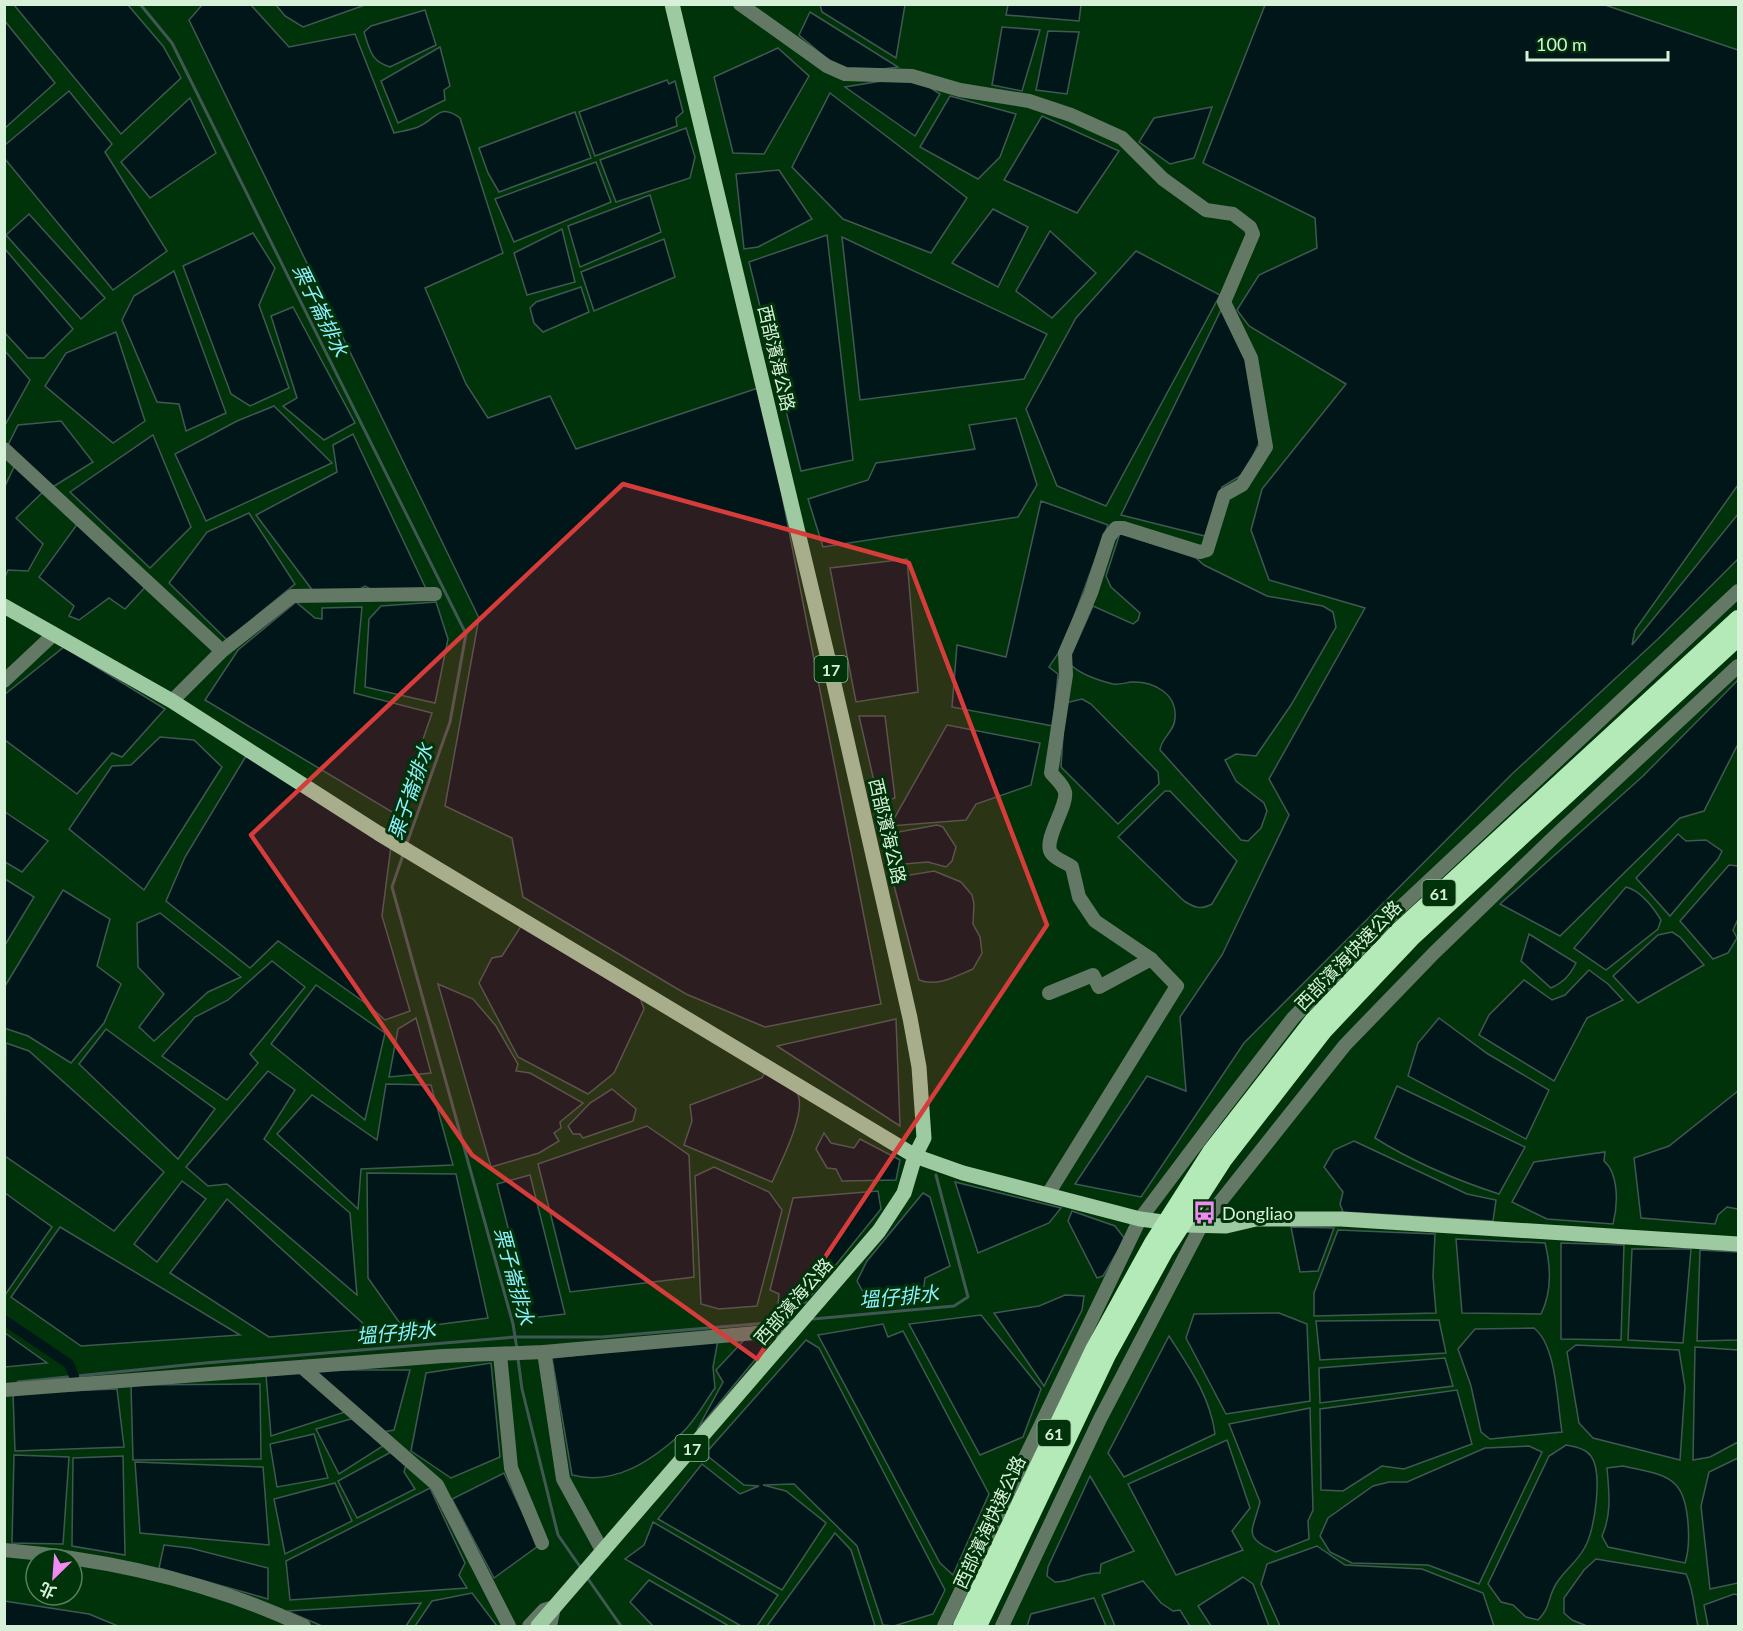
<svg xmlns="http://www.w3.org/2000/svg" width="1743" height="1631" font-family="Lato,'Noto Sans TC',sans-serif">
<rect width="100%" height="100%" fill="#00330a"/>
<g fill="#001619" stroke="#405852" stroke-width="1.5">
<polygon points="14,5 128,5 163,46 181,78 121,134"/>
<path d="M202 5H251L289 47 355 34 394 133C402 131 411 130 418 127 437 119 439 102 460 118L503 253 425 288 466 384 488 418 550 396 576 449 761 387 881 1004 765 1027 686 994 523 897 512 838 445 806 479 618 189 20Z"/>
<polygon points="276,5 365,5 303,27 285,16"/>
<polygon points="820,5 905,5 896,58 822,12"/>
<polygon points="1008,5 1008,4 1081,5 1079,21 1006,15"/>
<polygon points="1265,5 1605,5 1738,50 1738,485 1635,630 1632,645 1738,514 1738,559 1658,639 1512,774 1244,1043 1141,1197 1075,1184 1147,1076 1186,1091 1180,1017 1222,955 1289,815 1269,779 1365,608 1269,580 1251,530 1262,489 1346,384 1249,326 1237,310 1259,275 1317,248 1315,218 1203,163"/>
<path d="M425 10 436 45 390 67C371 61 370 51 364 32L371 26Z"/>
<polygon points="810,12 898,67 845,74 799,35"/>
<polygon points="4,20 55,83 5,128 4,128"/>
<polygon points="1002,27 1040,30 1022,91 992,85"/>
<polygon points="1048,31 1079,32 1067,94 1036,90"/>
<polygon points="440,47 450,86 444,90 445,100 398,123 381,81"/>
<polygon points="778,48 809,76 764,154 733,153 714,77"/>
<polygon points="912,76 940,94 915,136 845,87"/>
<polygon points="667,80 669,84 675,81 683,112 676,118 677,126 595,156 579,112"/>
<polygon points="69,91 112,144 105,152 167,251 113,290 5,159 5,145"/>
<polygon points="830,93 967,198 931,253 843,219 792,167"/>
<polygon points="950,96 1016,114 1000,157 978,179 920,147"/>
<polygon points="190,98 216,153 150,198 121,162"/>
<polygon points="1212,107 1194,158 1170,164 1139,142 1154,118"/>
<polygon points="575,112 591,158 499,192 488,173 479,148"/>
<polygon points="1042,116 1119,151 1077,213 1004,180"/>
<polygon points="686,128 695,157 690,178 616,202 600,160"/>
<polygon points="596,162 611,202 514,242 495,199"/>
<polygon points="779,170 812,219 758,247 744,249 736,174"/>
<polygon points="650,195 661,232 580,267 568,226"/>
<polygon points="993,209 1028,227 998,287 952,263"/>
<polygon points="29,214 105,298 81,319 6,235"/>
<polygon points="562,229 575,282 527,295 514,253"/>
<polygon points="1050,231 1096,273 1052,318 1016,291"/>
<polygon points="253,233 275,268 259,305 289,388 250,406 231,394 183,266"/>
<polygon points="827,235 853,460 801,471 749,262"/>
<polygon points="842,237 1047,334 1024,379 860,400"/>
<polygon points="664,239 675,277 594,311 581,272"/>
<polygon points="5,249 73,329 44,358 28,358 5,333"/>
<polygon points="1136,251 1220,295 1106,506 1057,486 1026,409 1076,318"/>
<polygon points="174,271 226,413 186,431 179,404 157,402 122,320 134,296"/>
<polygon points="581,287 589,312 543,332 534,323 530,308 536,302"/>
<polygon points="293,307 355,423 324,440 283,406 297,398 271,316"/>
<polygon points="1222,308 1247,358 1260,441 1245,473 1222,487 1205,536 1121,515"/>
<polygon points="116,332 145,421 113,443 45,386 66,353"/>
<polygon points="5,351 30,380 5,425"/>
<polygon points="274,406 332,463 206,521 175,454 237,421"/>
<polygon points="1016,418 1037,485 1018,517 823,547 808,499 868,480 876,463 975,449 969,425"/>
<polygon points="61,421 93,462 51,488 6,449 18,425"/>
<polygon points="353,434 428,593 381,595 365,586 351,594 316,595 256,515 337,472 333,445"/>
<polygon points="153,435 191,527 150,568 70,492"/>
<polygon points="15,465 44,491 16,518 43,544 28,571 8,570 5,577 5,486"/>
<polygon points="1041,501 1108,525 1063,646 1049,667 1058,674 1053,726 952,707 957,645 1006,657"/>
<polygon points="249,513 295,584 227,640 169,583 207,532"/>
<polygon points="78,523 148,584 125,609 109,598 79,620 69,616 74,606 39,577"/>
<path d="M1120 533 1196 558 1204 565 1267 596 1323 606 1333 612 1336 627 1291 705 1256 756 1236 754 1225 760 1236 781 1264 803 1267 811 1261 828 1248 841 1241 840 1160 750C1161 738 1175 731 1175 718 1177 693 1153 681 1131 682 1125 683 1119 685 1113 684 1097 680 1078 674 1068 662L1093 606 1133 624 1138 620 1140 613 1111 587 1106 576Z"/>
<polygon points="907,559 918,692 856,702 830,568"/>
<polygon points="296,602 315,618 322,619 322,608 362,607 354,693 432,713 397,815 205,700 238,650"/>
<polygon points="436,602 448,639 435,703 365,687 369,619 381,606"/>
<polygon points="64,647 165,709 122,757 112,753 77,794 5,740 4,695"/>
<polygon points="1738,680 1738,744 1704,811 1680,818 1560,936 1500,904 1643,776"/>
<polygon points="1082,699 1091,704 1158,772 1159,784 1118,824 1061,767 1065,703"/>
<polygon points="859,716 885,716 895,798 879,803"/>
<polygon points="947,725 1040,743 1031,785 976,804 966,820 890,826"/>
<polygon points="160,737 194,740 222,767 144,890 69,829 112,766 131,765"/>
<polygon points="246,756 391,846 382,916 410,1011 385,1020 368,1005 278,941 250,968 166,901 185,857"/>
<path d="M1165 791H1170L1237 861 1212 904C1201 910 1195 908 1184 901L1118 837Z"/>
<polygon points="5,812 48,841 22,872 5,862"/>
<polygon points="937,825 943,827 956,847 952,861 946,867 928,862 892,865 882,835"/>
<polygon points="1678,834 1686,841 1706,840 1722,851 1718,859 1670,916 1636,878"/>
<polygon points="1729,865 1738,866 1738,919 1733,930 1737,938 1728,953 1713,959 1680,921"/>
<path d="M934 871 961 882 972 895 974 904 973 924 980 937 982 953 973 969C956 976 938 987 919 980L892 878Z"/>
<polygon points="5,879 34,897 5,945"/>
<path d="M1626 887C1641 891 1653 907 1661 920L1658 929 1606 970 1574 948Z"/>
<polygon points="63,890 110,919 97,966 121,984 104,1023 71,1063 28,1036 4,1028 5,986"/>
<polygon points="160,913 241,977 208,992 154,1041 139,1027 164,994 138,967 137,923"/>
<polygon points="523,923 638,992 644,1009 614,1073 588,1094 518,1057 479,983 492,958 502,956"/>
<polygon points="1672,932 1680,937 1704,965 1638,1003 1613,976 1658,935"/>
<path d="M1529 934 1576 963C1570 975 1564 982 1551 988L1521 961Z"/>
<polygon points="272,961 305,987 250,1054 258,1063 227,1100 162,1056 195,1017 228,1000"/>
<polygon points="1589,970 1608,984 1623,1000 1587,1018 1554,1081 1479,1035 1489,1015 1524,980 1552,1000 1565,995"/>
<polygon points="438,984 473,999 496,1026 518,1064 516,1071 530,1073 583,1103 560,1122 561,1128 554,1133 559,1141 539,1153 491,1167"/>
<polygon points="316,985 385,1033 365,1120 271,1044"/>
<polygon points="416,1018 431,1073 389,1077 398,1029"/>
<polygon points="1439,1018 1488,1054 1549,1090 1526,1139 1408,1076 1418,1043"/>
<polygon points="896,1019 900,1126 777,1046"/>
<polygon points="106,1029 215,1109 178,1159 79,1064"/>
<polygon points="6,1043 29,1051 164,1172 114,1231 5,1156"/>
<polygon points="268,1071 295,1090 264,1139 350,1213 357,1295 227,1184 208,1186 186,1167"/>
<path d="M765 1072C775 1077 791 1084 797 1093 808 1110 780 1164 772 1182L684 1145 692 1121 690 1105 762 1078Z"/>
<polygon points="386,1084 431,1085 453,1165 361,1169 358,1209 277,1134 312,1095 377,1140"/>
<path d="M1397 1086 1525 1147 1499 1194C1456 1180 1413 1162 1375 1138Z"/>
<polygon points="612,1089 636,1109 633,1121 583,1138 580,1134 573,1134 568,1126 590,1103"/>
<polygon points="1738,1091 1738,1209 1727,1207 1718,1215 1715,1224 1641,1218 1634,1158 1669,1146"/>
<polygon points="647,1126 689,1155 694,1277 570,1292 538,1164"/>
<polygon points="824,1133 831,1143 854,1148 860,1139 900,1160 896,1180 842,1181 836,1169 827,1168 816,1149"/>
<polygon points="1354,1141 1467,1194 1496,1200 1493,1221 1343,1212 1340,1204 1343,1192 1324,1167 1334,1150"/>
<path d="M1605 1152 1604 1161C1619 1174 1618 1205 1613 1224L1547 1219 1512 1202 1534 1162Z"/>
<polygon points="714,1167 769,1192 782,1210 757,1306 719,1309 701,1304 695,1176"/>
<polygon points="367,1173 456,1174 488,1318 404,1329 368,1278"/>
<polygon points="530,1175 565,1314 531,1318 497,1184"/>
<polygon points="182,1181 206,1199 157,1262 134,1244"/>
<polygon points="955,1182 1061,1208 1049,1223 978,1253"/>
<polygon points="878,1191 881,1209 805,1303 778,1305 779,1294 770,1290 793,1198"/>
<polygon points="5,1193 52,1227 5,1295"/>
<polygon points="923,1193 930,1197 950,1266 925,1278 923,1293 867,1299 857,1281 867,1261"/>
<polygon points="227,1199 369,1329 269,1337 170,1273"/>
<polygon points="1072,1211 1115,1226 1125,1239 1103,1276 1097,1278 1068,1221"/>
<polygon points="60,1227 240,1335 81,1346 11,1297"/>
<polygon points="1291,1227 1334,1228 1318,1271 1300,1272"/>
<polygon points="1338,1230 1435,1234 1433,1276 1436,1313 1314,1316 1314,1293"/>
<path d="M1456 1239 1545 1243C1551 1267 1552 1292 1541 1314L1462 1313Z"/>
<polygon points="1561,1243 1624,1245 1621,1340 1561,1339"/>
<polygon points="1632,1249 1691,1249 1683,1343 1628,1340"/>
<polygon points="1700,1250 1738,1252 1738,1340 1697,1341"/>
<polygon points="1065,1295 1084,1296 1082,1310 1044,1386 994,1313 1039,1306"/>
<polygon points="1279,1313 1307,1324 1310,1401 1226,1414 1186,1338 1194,1314"/>
<polygon points="981,1315 1041,1389 1023,1437 980,1455 909,1324"/>
<polygon points="1439,1320 1446,1353 1320,1360 1316,1321"/>
<polygon points="883,1324 888,1337 903,1331 989,1494 953,1575 940,1563 818,1335"/>
<path d="M1534 1328C1557 1346 1557 1403 1562 1432L1490 1439 1481 1432 1471 1386 1458 1349 1475 1329Z"/>
<polygon points="5,1333 47,1363 5,1367"/>
<path d="M1169 1336C1189 1367 1210 1396 1215 1434L1124 1477 1108 1453Z"/>
<polygon points="746,1338 772,1339 697,1430 723,1382 716,1370"/>
<path d="M718 1340 713 1367 715 1388C705 1402 695 1421 682 1433 651 1461 615 1486 572 1475L552 1358Z"/>
<polygon points="806,1340 819,1348 945,1590 933,1614 894,1626 883,1625 857,1546 794,1484 763,1485 786,1491 826,1523 782,1590 658,1519 702,1464 740,1494 759,1486 744,1485 705,1454"/>
<polygon points="1576,1345 1679,1350 1685,1387 1680,1460 1593,1438 1579,1423 1567,1352"/>
<polygon points="1695,1347 1738,1350 1738,1442 1710,1457 1693,1460"/>
<polygon points="1445,1358 1453,1386 1320,1403 1319,1368"/>
<polygon points="491,1363 500,1457 451,1478 411,1451 426,1373"/>
<polygon points="314,1370 410,1370 394,1430 383,1432"/>
<polygon points="301,1373 345,1412 271,1436 266,1375"/>
<polygon points="260,1384 261,1459 133,1460 131,1385"/>
<polygon points="117,1389 124,1447 15,1451 13,1393"/>
<polygon points="1457,1390 1472,1444 1404,1469 1382,1466 1343,1491 1321,1490 1320,1409"/>
<path d="M1310 1408 1313 1510 1308 1521 1309 1539 1276 1552C1241 1537 1253 1531 1260 1502L1229 1424Z"/>
<polygon points="354,1418 383,1446 339,1474 316,1429"/>
<polygon points="314,1434 328,1478 277,1487 270,1444"/>
<polygon points="1227,1440 1250,1508 1232,1531 1243,1550 1176,1575 1128,1484"/>
<path d="M1566 1445C1575 1447 1585 1448 1591 1456 1603 1472 1595 1530 1585 1547 1578 1561 1564 1571 1556 1584 1547 1599 1551 1607 1538 1620L1526 1617 1513 1605 1501 1602 1488 1584 1549 1456Z"/>
<polygon points="1529,1446 1542,1452 1479,1584 1428,1565 1352,1563 1330,1552 1320,1536 1328,1518 1373,1486 1389,1482 1407,1482 1485,1448"/>
<polygon points="391,1452 406,1465 404,1472 415,1489 357,1518 338,1481"/>
<polygon points="14,1455 69,1457 63,1544 12,1543"/>
<polygon points="123,1456 125,1555 72,1546 73,1458"/>
<polygon points="1738,1458 1738,1583 1710,1589 1701,1506 1709,1472"/>
<polygon points="135,1462 263,1467 269,1545 140,1533"/>
<path d="M1623 1466C1639 1470 1664 1472 1676 1485 1690 1500 1691 1545 1685 1563L1608 1547 1602 1536C1612 1514 1609 1492 1607 1468Z"/>
<polygon points="504,1473 538,1546 494,1578 452,1499"/>
<path d="M1090 1476 1134 1551 1101 1564 1100 1573C1082 1572 1072 1582 1055 1582L1047 1576 1048 1567Z"/>
<polygon points="335,1483 352,1521 285,1554 274,1499"/>
<polygon points="430,1488 465,1563 459,1575 467,1588 290,1600 286,1561"/>
<polygon points="653,1522 778,1595 757,1626 741,1626 625,1559 644,1545"/>
<polygon points="835,1533 851,1550 875,1626 767,1626"/>
<polygon points="164,1545 190,1548 268,1568 268,1599 159,1568"/>
<polygon points="1317,1546 1345,1565 1422,1569 1483,1593 1494,1626 1280,1626 1261,1584 1267,1564"/>
<path d="M1596 1559 1686 1574C1694 1590 1694 1609 1698 1626H1587L1572 1620 1564 1613V1598L1584 1570Z"/>
<polygon points="1243,1577 1253,1584 1269,1626 1211,1626 1198,1606"/>
<polygon points="649,1580 729,1626 653,1626 630,1602"/>
<polygon points="1143,1581 1161,1603 1173,1611 1180,1610 1190,1626 1115,1626 1102,1595"/>
<polygon points="472,1593 497,1626 415,1626 432,1601"/>
<polygon points="1734,1594 1738,1595 1738,1626 1708,1626 1704,1605"/>
<polygon points="1094,1598 1106,1626 1027,1626 1031,1614"/>
<polygon points="4,1601 89,1614 118,1626 5,1626"/>
<polygon points="421,1603 406,1626 322,1626 287,1611"/>
</g>
<g fill="none" stroke-linecap="round" stroke-linejoin="round">
<g stroke="#405852" stroke-width="3">
<polyline points="140,4 172,43 466,634 450,722 407,843"/>
<polyline points="403,855 392,887 513,1324 517,1349"/>
<polyline points="813,1319 954,1306 968,1297 936,1175"/>
<polyline points="518,1359 522,1389 558,1535 581,1568"/>
<polyline points="18,1382 205,1363 515,1337 602,1337 791,1321"/>
<polyline points="586,1576 621,1626"/>
</g>
<polyline stroke="#001619" stroke-width="10" points="4,1320 69,1364 74,1376"/>
<g stroke="#637965" stroke-width="14">
<path d="M740 4 827 66 845 74 912 76 960 90 1029 101 1071 115 1122 138 1163 179 1206 210 1233 214 1250 227 1253 234 1224 302 1251 358 1266 447 1242 485 1224 495 1207 550 1200 552 1123 528H1116L1109 537 1091 593 1065 653 1066 675 1051 773C1056 779 1063 784 1065 792 1068 807 1041 842 1052 854 1057 860 1066 862 1072 867L1079 897 1095 921 1151 959 1177 986 1048 1194"/>
<polyline points="4,449 222,651"/>
<polyline points="4,681 54,634"/>
<polyline points="172,701 222,651 292,596 435,594"/>
<polyline points="1049,993 1093,975 1099,987 1151,959"/>
<polyline points="544,1352 563,1479 603,1552"/>
<polyline points="500,1354 511,1468 542,1543"/>
<polyline points="303,1368 437,1485 509,1626"/>
<polyline points="4,1390 443,1356 544,1352 777,1331 790,1335"/>
<path d="M4 1550C106 1559 211 1582 304 1626"/>
<polyline points="529,1626 544,1610 554,1607 550,1626"/>
<polyline points="944,1626 1140,1219 1219,1114 1293,1018 1387,920 1738,591"/>
<polyline points="1002,1626 1100,1419 1201,1226 1345,1045 1434,953 1555,836 1738,666"/>
</g>
<g stroke="#9dcaa0" stroke-width="15">
<polyline points="4,606 172,701 378,833 915,1156 963,1173 1140,1219 1186,1225 1226,1226 1256,1219 1341,1219 1738,1244"/>
<polyline points="538,1626 879,1231 904,1193 915,1156 924,1138 919,1067 910,1018 832,675 672,4"/>
</g>
<g stroke="#b4eab8" stroke-width="18">
<polyline points="962,1626 1095,1348 1153,1243 1211,1152 1313,1021 1400,930 1738,619"/>
<polyline points="978,1626 1107,1355 1165,1250 1223,1160 1324,1030 1411,938 1738,637"/>
</g>
</g>
<path fill="#d63c3a" fill-opacity="0.2" stroke="#d63c3a" stroke-width="4.5" stroke-linejoin="round" d="M623 484 909 563 1047 925 757 1359 472 1155 251 835Z"/>
<defs>
<symbol id="bus-bare" viewBox="-9 -9 18 18"><path d="M-5-6H5V4H4V6H2V4H-2V6H-4V4H-5ZM-3.5-4V0h7V-4ZM-3.5 1.2v1.5H-2V1.2ZM2 1.2v1.5H3.5V1.2Z" fill="#f28af3" stroke="#00330a" stroke-width="2.5" paint-order="stroke"/></symbol>
</defs>
<g fill-rule="evenodd">
<use href="#bus-bare" x="1188" y="1196" width="33" height="33"/>
</g>
<g text-anchor="middle" dominant-baseline="central" stroke-width="6" stroke-linejoin="round" paint-order="stroke">
<g fill="#00330a" stroke="#96b89a" stroke-width="1.5">
<rect x="814.5" y="656" width="33" height="26" rx="4.5"/>
<rect x="1422.5" y="880" width="33" height="26" rx="4.5"/>
<rect x="1037.5" y="1420" width="33" height="26" rx="4.5"/>
<rect x="675.5" y="1435" width="33" height="26" rx="4.5"/>
</g>
<g font-size="16" font-weight="bold" fill="#d7f1d8">
<text x="831" y="669">17</text>
<text x="1439" y="893">61</text>
<text x="1054" y="1433">61</text>
<text x="692" y="1448">17</text>
</g>
<g font-size="18" fill="#d7f1d8" stroke="#00330a">
<text transform="translate(777 358) rotate(77)">西部濱海公路</text>
<text transform="translate(888 831) rotate(77)">西部濱海公路</text>
<text transform="translate(1348 955) rotate(-46)">西部濱海快速公路</text>
<text transform="translate(793 1301) rotate(-49)">西部濱海公路</text>
<text transform="translate(989 1522) rotate(-65)">西部濱海快速公路</text>
</g>
<g font-size="18" fill="#d7f1d8" stroke="#00330a" text-anchor="start">
<text x="1222" y="1213">Dongliao</text>
</g>
<g font-size="20" font-style="italic" fill="#8df0fd" stroke="#00330a">
<text transform="translate(321 310) rotate(64)">栗子崙排水</text>
<text transform="translate(410 791) rotate(-71)">栗子崙排水</text>
<text transform="translate(515 1276) rotate(75)">栗子崙排水</text>
<text transform="translate(899 1296) rotate(-5)">塭仔排水</text>
<text transform="translate(396 1332) rotate(-5)">塭仔排水</text>
</g>
</g>
<rect width="1743" height="1631" fill="none" stroke="#d7f1d8" stroke-width="12"/>
<g transform="translate(54 1577) rotate(205)"><circle r="28" fill="#00330a" stroke="#567f5c" stroke-width="1.5"/>
<path d="M0-4.5L10 22L0 15L-10 22Z" fill="#f28af3"/>
<text y="-9" font-size="16" font-weight="bold" text-anchor="middle" fill="#d7f1d8">北</text>
</g>
<path d="M1527 51v9h141v-9" fill="none" stroke="#d7f1d8" stroke-width="3"/>
<text x="1536" y="51" font-size="18" fill="#d7f1d8" stroke="#00330a" stroke-width="4.5" paint-order="stroke">100 m</text>
</svg>
